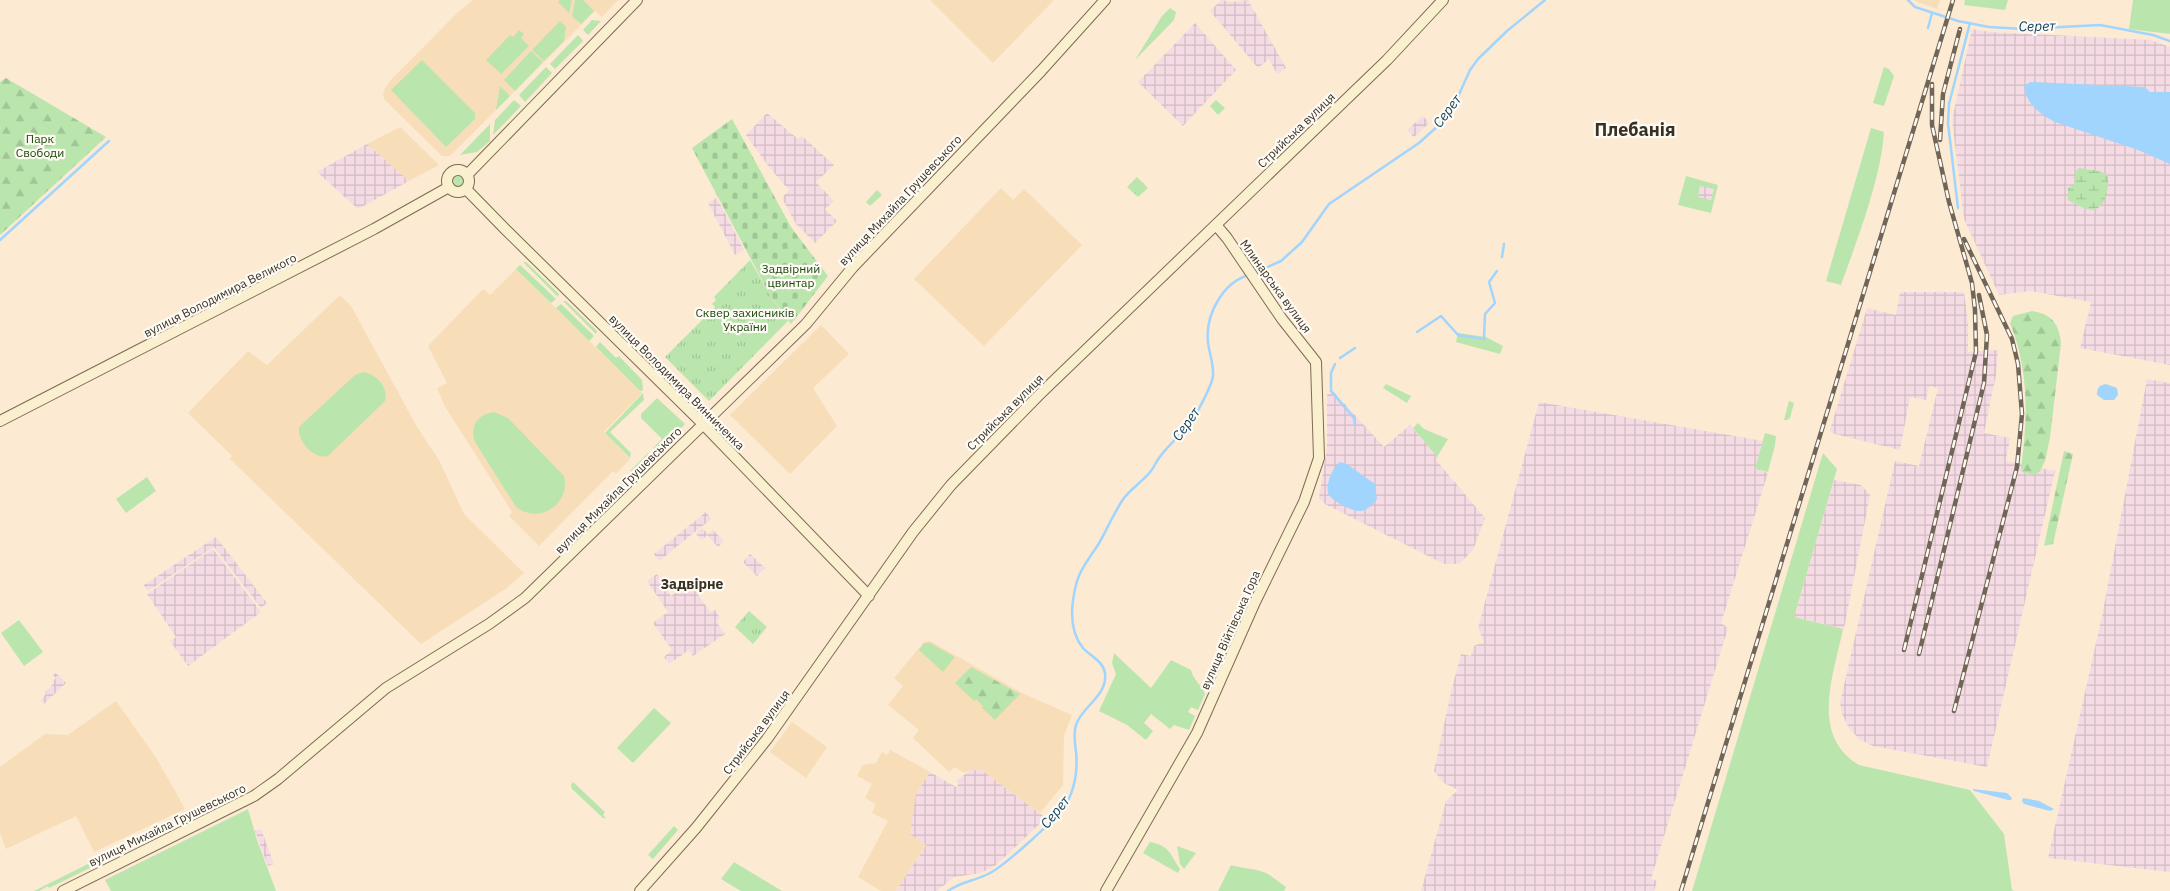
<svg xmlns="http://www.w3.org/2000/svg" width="2170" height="891" font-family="'IBM Plex Sans',sans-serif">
<defs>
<pattern id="industrial-grid" width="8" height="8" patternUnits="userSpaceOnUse" patternTransform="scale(1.25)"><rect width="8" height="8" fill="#f5dbe3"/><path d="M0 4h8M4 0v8" fill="none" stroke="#d3bcc3"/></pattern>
<pattern id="forest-firs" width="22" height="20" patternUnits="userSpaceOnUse" patternTransform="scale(1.25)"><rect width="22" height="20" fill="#bae6ae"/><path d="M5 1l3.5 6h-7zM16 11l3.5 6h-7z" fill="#a1c696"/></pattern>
<pattern id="wetland-marsh" width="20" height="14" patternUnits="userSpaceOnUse" patternTransform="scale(1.25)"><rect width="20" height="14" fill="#bae6ae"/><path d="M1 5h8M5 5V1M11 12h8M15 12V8" fill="none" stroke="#a1c696"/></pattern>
<pattern id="cemetery-stones" width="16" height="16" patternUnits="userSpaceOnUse" patternTransform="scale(1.25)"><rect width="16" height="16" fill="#bae6ae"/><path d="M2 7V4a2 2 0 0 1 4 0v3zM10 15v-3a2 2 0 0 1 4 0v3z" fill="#a1c696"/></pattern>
<pattern id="park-tufts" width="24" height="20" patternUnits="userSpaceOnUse" patternTransform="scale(1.25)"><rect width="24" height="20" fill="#bae6ae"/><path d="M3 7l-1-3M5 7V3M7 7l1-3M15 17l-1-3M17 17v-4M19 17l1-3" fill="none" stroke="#a1c696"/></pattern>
</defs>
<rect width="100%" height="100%" fill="#fcead3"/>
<g fill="#f8ddb9">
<polygon points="473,0 618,0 602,17 595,11 450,156 442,156 384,99 383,92 389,82 458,12"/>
<polygon points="930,0 1054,0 993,63"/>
<polygon points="1913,0 1940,0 1937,9"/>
<polygon points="400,127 439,165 409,181 367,144"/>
<polygon points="1001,188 1013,200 1024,189 1082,245 984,346 914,279"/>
<polygon points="516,269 642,393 604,432 630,459 616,474 613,471 539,546 509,516 512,512 444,405 437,388 447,383 428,346 483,289 490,295"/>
<polygon points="340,295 351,306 417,427 439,460 464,514 524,573 507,588 421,644 230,459 232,456 188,413 248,351 267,365"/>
<polygon points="821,325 849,354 813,388 837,426 790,474 730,415"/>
<polygon points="930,641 1022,693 1072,715 1064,736 1063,785 1040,813 981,770 971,770 964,773 955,767 949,772 913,738 919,730 888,705 903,686 894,678 924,642"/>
<polygon points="116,701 157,759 185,809 94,852 76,816 6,849 0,833 0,767 45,734 68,735"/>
<polygon points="792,722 827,747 806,778 770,752"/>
<polygon points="890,750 930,772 916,794 926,844 896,891 881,891 858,877 888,821 872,813 876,804 865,798 872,784 857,776 863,765 876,763 882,752 887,755"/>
</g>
<g fill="url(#industrial-grid)">
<polygon points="1221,0 1232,2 1248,0 1286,68 1277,74 1269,59 1258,68 1210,11"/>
<polygon points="1195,23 1236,70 1183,126 1138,82"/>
<polygon points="1972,29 1990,32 2150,40 2170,47 2170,365 2080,348 2091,302 2030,291 1999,295 1964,219 1952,120"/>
<polygon points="767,113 798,139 802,136 834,165 816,182 834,201 825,209 837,221 815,243 796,224 782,198 789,190 769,167 746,135"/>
<polygon points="1423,116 1429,123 1414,137 1407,130"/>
<polygon points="367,144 409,181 358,209 317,172"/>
<polygon points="1701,185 1714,189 1711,200 1697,197"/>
<polygon points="717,198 744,250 735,255 708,203"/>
<polygon points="1900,292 1964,292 1968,322 1968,352 1998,350 1996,375 1984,433 2010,438 2006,461 2055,471 1987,767 1873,746 1859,739 1849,728 1842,714 1840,703 1895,461 1919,466 1938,388 1929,386 1926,400 1910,397 1900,450 1831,433 1830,430 1867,308 1896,315"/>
<polygon points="2147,379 2170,383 2170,872 2048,858 2102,616"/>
<polygon points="1333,391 1384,447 1410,425 1438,458 1436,460 1485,518 1473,550 1459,564 1444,564 1325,504 1319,498 1327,447 1327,395"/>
<polygon points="1539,402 1763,441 1755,469 1768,473 1721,623 1728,628 1651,879 1657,881 1654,891 1421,891 1446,801 1458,790 1444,783 1434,771 1451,692 1461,654 1471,656 1474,646 1484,642 1478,628"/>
<polygon points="1834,480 1861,485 1870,495 1844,629 1794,617"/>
<polygon points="706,512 711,519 659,561 654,554"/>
<polygon points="702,528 708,534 713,530 724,541 718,547 707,535 702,540 696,534"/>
<polygon points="216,537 267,603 261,608 214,547 148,591 144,585"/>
<polygon points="213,549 261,612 188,666 170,641 176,637 147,594"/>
<polygon points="750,554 765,568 757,576 743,562"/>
<polygon points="657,574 671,596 690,583 710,612 715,610 720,618 716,621 725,634 693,656 689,650 669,664 664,657 672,650 653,623 668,612 647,581"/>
<polygon points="56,673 66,683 44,704 41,700 46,694 45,692 54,683 53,681 56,678 53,675"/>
<polygon points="971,770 981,770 1046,818 996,865 981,873 954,877 937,891 896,891 926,845 910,834 916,794 930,772 956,787 959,784 956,781"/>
<polygon points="261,829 274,864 268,866 255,831"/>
</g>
<g fill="#bae6ae" fill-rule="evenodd">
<polygon points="560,0 572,0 569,13 558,2"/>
<polygon points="575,0 583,0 594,11 581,24 572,16"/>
<polygon points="1965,0 2008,0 2005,10 1964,5"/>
<polygon points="2133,0 2170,0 2170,34 2129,29"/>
<polygon points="1170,8 1176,12 1174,20 1135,60 1162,16"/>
<polygon points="592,20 601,21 588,35 583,30"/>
<polygon points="560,21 566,27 564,41 544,61 532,50"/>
<polygon points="519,30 524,34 521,38 529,46 501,74 486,60 510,35 513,37"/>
<polygon points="578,35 583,41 555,69 550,64"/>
<polygon points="531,51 543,62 515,91 504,80"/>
<polygon points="422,60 475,113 475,119 446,147 391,90"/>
<polygon points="546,67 552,73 525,102 519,95"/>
<polygon points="1884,67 1889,69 1894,76 1884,106 1873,103"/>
<polygon points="500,86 510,96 496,110"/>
<polygon points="514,100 521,106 493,135 495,120"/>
<polygon points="490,124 490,141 477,152 460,155"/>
<path d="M1871 128 1884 132C1881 179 1857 240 1841 285L1826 281Z"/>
<circle cx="458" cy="181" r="6"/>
<path d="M1686 176 1718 185 1711 213 1678 205ZM1700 186 1714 189 1711 200 1698 197Z"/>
<polygon points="523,262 526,262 559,294 558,297"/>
<polygon points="520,265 556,299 551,303 516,269"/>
<polygon points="563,301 566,301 597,331 596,334"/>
<polygon points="561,304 594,336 589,341 556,308"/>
<polygon points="1458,333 1486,337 1503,346 1500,354 1456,342"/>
<polygon points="600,342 616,358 619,356 642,380 643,390 640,391 596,347"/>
<path d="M363 372C378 375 388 387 385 401L328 456C314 460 297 441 299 427L355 375Z"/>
<polygon points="1386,384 1411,396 1407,403 1383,388"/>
<polygon points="643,393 644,400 610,432 631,453 630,458 605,433"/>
<polygon points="657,398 685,424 658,453 653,448 662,439 641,418 641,414"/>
<polygon points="1789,401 1794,403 1790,418 1787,420 1784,420"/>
<path d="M494 412 508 418 564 476C571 504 539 525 516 507L475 442C469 426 478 414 494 412Z"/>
<polygon points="1418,423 1424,429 1448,439 1437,457 1413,428"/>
<polygon points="1765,433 1776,436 1775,445 1768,472 1755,469"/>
<polygon points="648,453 653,458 635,476 630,471"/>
<path d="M1823 453 1837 469 1794 617 1843 629C1834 674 1809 735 1859 765L1970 790 2004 834 2012 890 2015 891H1692Z"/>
<polygon points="147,477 156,491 126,513 116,499"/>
<polygon points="625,479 629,483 581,532 577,528"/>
<polygon points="19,620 43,652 24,666 1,633"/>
<polygon points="924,643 930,643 955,657 943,672 919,650"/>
<path d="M1114 653 1151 688 1171 660 1191 670C1193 680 1202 685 1205 694L1198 710 1191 707 1188 712 1195 716 1189 730 1174 725 1170 729 1151 714 1144 723 1153 731 1146 740 1127 725 1099 711 1116 674 1112 663Z"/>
<polygon points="654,708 671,723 633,763 617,748"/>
<polygon points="573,782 605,812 603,815 606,818 603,818 572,789 571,785"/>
<polygon points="248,809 257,840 276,891 111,891 105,880"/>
<polygon points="674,826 678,830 653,859 648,855"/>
<path d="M1150 842C1170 846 1170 854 1180 869L1178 873 1143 853Z"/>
<polygon points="1177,846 1196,853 1184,869 1180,864"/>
<polygon points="96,860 98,864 49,888 48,886 39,891 34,891"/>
<polygon points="734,862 782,891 741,891 721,879"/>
<path d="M1231 865C1244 869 1255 868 1266 873 1273 877 1279 882 1286 887L1284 891H1218Z"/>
</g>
<g fill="url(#forest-firs)">
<polygon points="6,78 106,137 0,235 0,82"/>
<path d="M2032 311C2052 314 2059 324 2061 343L2050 438 2045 461 2040 471 2035 475 2022 472 2021 468C2028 418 2029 370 2010 323L2013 316Z"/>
<polygon points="2064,451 2073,454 2053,544 2044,546"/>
<polygon points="971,667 1020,694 995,720 982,708 983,706 976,699 974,701 955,683"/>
</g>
<path fill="url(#wetland-marsh)" d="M2079 168 2100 171 2108 176C2109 189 2106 214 2087 209 2080 207 2074 203 2068 200V188L2074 185 2076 171Z"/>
<polygon fill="url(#cemetery-stones)" points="732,119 791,227 828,276 791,324 770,295 692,148"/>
<g fill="url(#park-tufts)">
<polygon points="1216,100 1225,108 1218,115 1210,106"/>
<polygon points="1137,177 1148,188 1138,197 1127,187"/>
<polygon points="877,190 882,195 870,206 866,202"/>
<polygon points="750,260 770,295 788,321 709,401 665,357 715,307 712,304 716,300 714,297"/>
<polygon points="749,611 767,627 753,644 735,627"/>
</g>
<g fill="#a1d5fd">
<path d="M2030 82 2145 87 2150 92H2170V164L2138 150 2055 122C2039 113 2026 104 2024 86Z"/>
<path d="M2106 384 2117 388 2118 395 2114 400H2104L2097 395C2097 388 2099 385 2106 384Z"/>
<path d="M1340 462 1347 464 1375 484 1377 499C1373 504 1368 510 1361 511 1353 512 1334 502 1329 495 1324 487 1333 466 1340 462Z"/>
<polygon points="1973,789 2007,793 2012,798 2011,800 2008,800 1974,791"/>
<polygon points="2023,798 2039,801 2054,809 2050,811 2024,804 2022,801"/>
</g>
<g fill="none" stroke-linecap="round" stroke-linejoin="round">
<g stroke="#a1d5fd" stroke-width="2.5">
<polyline points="1908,0 1915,7 1958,21 1989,27 2024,29 2100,25 2153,35 2170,41"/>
<polyline points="1928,28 1932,13"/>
<polyline points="1958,208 1948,123 1949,104 1970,23"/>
<polyline points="0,240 109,141"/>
<polyline points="1502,257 1504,244"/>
<polyline points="1254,273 1281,261 1302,242 1329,204 1419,143 1439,125 1456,101 1470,70 1478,59 1507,31 1545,0"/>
<polyline points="1417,332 1441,316 1458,335 1484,339 1485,314 1495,303 1489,282 1497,271"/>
<polyline points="1340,358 1355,348"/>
<polyline points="1335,364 1331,373 1331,391 1354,418 1355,425"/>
<path d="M948 891C961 881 976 881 990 873 1005 865 1058 818 1066 804 1075 789 1078 769 1076 752 1075 742 1073 734 1076 725 1082 706 1108 696 1105 673 1103 661 1090 656 1083 648 1069 631 1071 605 1076 585 1079 571 1090 557 1098 545 1107 530 1114 512 1124 498 1132 488 1143 481 1151 471 1154 467 1156 462 1159 458 1170 442 1187 431 1196 414 1201 405 1212 385 1213 376 1214 364 1209 353 1208 342 1205 315 1223 282 1249 275"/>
</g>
<defs>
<g id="secondary">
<circle cx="458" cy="181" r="11"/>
<polyline points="467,175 637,0"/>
<polyline points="466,189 505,229 702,423 869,596"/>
<polyline points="0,421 374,229 449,187"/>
<polyline points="63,891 254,796 278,779 386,688 489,624 525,598 806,324 853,267 1041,71 1105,0"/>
<polyline points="640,891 696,828 767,739 913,532 951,485 1038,396 1387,60 1443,0"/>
<polyline points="1106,891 1197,733 1255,602 1304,502 1319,458 1316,362 1282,319 1227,238 1216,225"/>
</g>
</defs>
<use href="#secondary" stroke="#7f6b51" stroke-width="12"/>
<use href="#secondary" stroke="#faefcf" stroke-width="10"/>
<defs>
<g id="rail">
<polyline points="1940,140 1943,94 1960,29"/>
<polyline points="1904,650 1976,352 1975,310 1972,283 1949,202 1932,125 1932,84"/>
<polyline points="1919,654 1984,383 1987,335 1979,295"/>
<polyline points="1954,711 2017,467 2022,414 2018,364 2012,339 1964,239"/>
<polyline points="1681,891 1953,0"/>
</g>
</defs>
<use href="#rail" stroke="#706556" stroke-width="4.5"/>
<use href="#rail" stroke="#fefaf4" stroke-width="2.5" stroke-dasharray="8" stroke-linecap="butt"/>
</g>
<g text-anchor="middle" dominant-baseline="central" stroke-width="4.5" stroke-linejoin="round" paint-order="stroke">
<g font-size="12" fill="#393125" stroke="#fefaf4">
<text transform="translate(1296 130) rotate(-44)">Стрийська вулиця</text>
<text transform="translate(900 200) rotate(-47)">вулиця Михайла Грушевського</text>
<text transform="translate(1276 286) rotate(54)">Млинарська вулиця</text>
<text transform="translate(220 295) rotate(-27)">вулиця Володимира Великого</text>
<text transform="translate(677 382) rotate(45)">вулиця Володимира Винниченка</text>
<text transform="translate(1005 412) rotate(-45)">Стрийська вулиця</text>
<text transform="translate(618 490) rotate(-45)">вулиця Михайла Грушевського</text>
<text transform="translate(1230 630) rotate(-66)">вулиця Війтівська Гора</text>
<text transform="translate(756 732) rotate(-53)">Стрийська вулиця</text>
<text transform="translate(167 825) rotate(-26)">вулиця Михайла Грушевського</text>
</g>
<g font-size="12" fill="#1b480c" stroke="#fefaf4">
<text x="40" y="138">Парк<tspan x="40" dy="14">Свободи</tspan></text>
<text x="791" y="268">Задвірний<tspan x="791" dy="14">цвинтар</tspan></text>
<text x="745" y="312">Сквер захисників<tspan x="745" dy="14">України</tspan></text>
</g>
<g font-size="14" font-style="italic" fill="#144767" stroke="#fefaf4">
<text transform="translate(2037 26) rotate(-1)">Серет</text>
<text transform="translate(1447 111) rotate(-53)">Серет</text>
<text transform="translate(1186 424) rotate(-55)">Серет</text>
<text transform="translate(1055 812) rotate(-51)">Серет</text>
</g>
<g font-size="14" font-weight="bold" fill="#393125" stroke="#fefaf4">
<text x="692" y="584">Задвірне</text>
</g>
<g font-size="18" font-weight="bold" fill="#393125" stroke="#fefaf4">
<text x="1635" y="129">Плебанія</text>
</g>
</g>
</svg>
